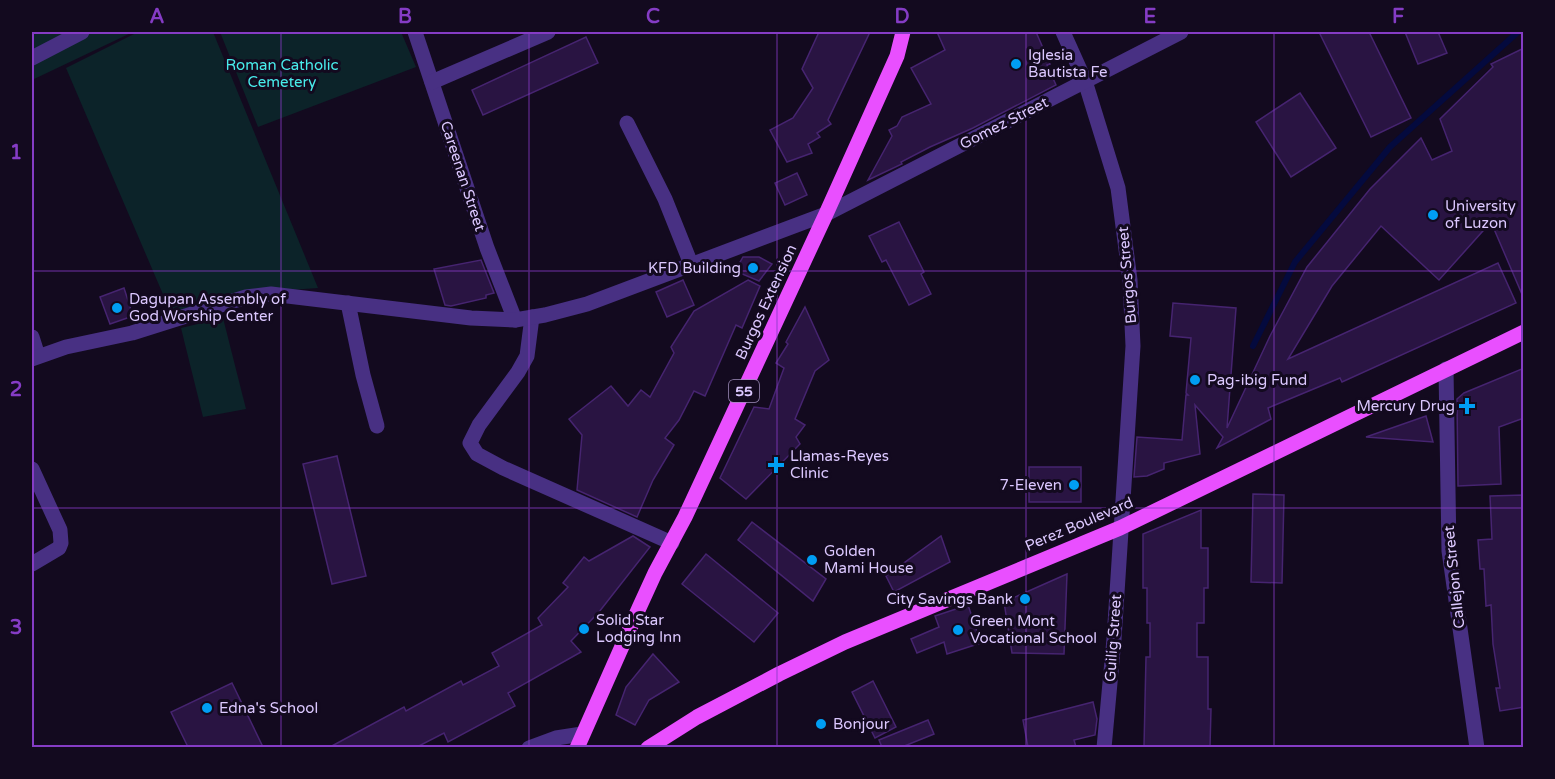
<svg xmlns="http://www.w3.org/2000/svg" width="1555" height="779" font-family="'Varela Round',sans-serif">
<rect width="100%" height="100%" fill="#130a1f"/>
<g fill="#0c2329">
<polygon points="32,32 133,32 32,80"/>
<polygon points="138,32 213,32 318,288 245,293 171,313 66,68"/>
<polygon points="220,32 401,32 416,67 258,127"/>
<polygon points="223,318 246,409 203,417 181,328"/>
</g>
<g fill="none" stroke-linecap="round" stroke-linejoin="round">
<polyline stroke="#040a3e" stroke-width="6" points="1253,346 1295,262 1390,147 1518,32"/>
</g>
<g fill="#291442" stroke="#462470" stroke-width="1.5">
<polygon points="819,32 870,32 828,120 831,124 817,133 820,137 808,144 812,153 787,162 770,130 793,118 813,88 802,69"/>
<polygon points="937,32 1036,32 1050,64 1047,65 1056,85 973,128 930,147 901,162 902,164 868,180 892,136 889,130 897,126 902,117 931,104 911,68 945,50"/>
<polygon points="1319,32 1369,32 1411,118 1371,137"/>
<polygon points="1405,32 1438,32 1447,53 1418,64"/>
<polygon points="586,37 598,63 483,115 472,90"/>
<polygon points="1524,48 1524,299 1491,222 1439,280 1381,226 1332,286 1288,359 1498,263 1516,303 1342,382 1340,378 1268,408 1271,419 1217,448 1223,437 1195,405 1200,454 1164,463 1164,469 1147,476 1134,477 1137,437 1182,440 1186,395 1188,395 1186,393 1191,338 1170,336 1173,303 1236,308 1227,428 1270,336 1307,267 1370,189 1421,138 1432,160 1452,151 1440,119 1493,67 1491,64"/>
<polygon points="1300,93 1336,148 1291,177 1256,122"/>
<polygon points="797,173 807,195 785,205 775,183"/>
<polygon points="899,222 924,272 921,274 931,294 909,305 886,260 882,262 869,236"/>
<polygon points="743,257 759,257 772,264 759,281 735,271"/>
<polygon points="481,260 494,293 486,295 486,298 451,306 445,305 434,269"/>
<polygon points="683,280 694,305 667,317 656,292"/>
<polygon points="748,280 760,286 742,328 736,325 705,396 694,391 679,420 665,438 674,445 653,480 637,517 577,490 582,435 569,419 611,386 628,406 641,390 650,397 674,353 671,347 694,311"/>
<polygon points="124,288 133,316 110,324 100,297"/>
<polygon points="805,307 829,360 815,371 795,419 805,425 796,437 800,444 746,499 720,478 754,407 769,409 784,368 776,363 788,344 786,342"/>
<polygon points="1524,368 1524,418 1499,427 1501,484 1458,486 1457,399 1464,393"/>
<polygon points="1426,416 1433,442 1366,437"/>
<polygon points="337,456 366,576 332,584 303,464"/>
<rect x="1029" y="467" width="52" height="35"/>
<polygon points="1253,494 1284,495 1282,583 1251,582"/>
<polygon points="1524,495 1524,707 1500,711 1496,688 1500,688 1493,644 1491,605 1486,606 1484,569 1480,569 1478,540 1492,539 1490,496"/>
<polygon points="1201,510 1201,548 1208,548 1208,588 1204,588 1204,623 1197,623 1197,657 1208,657 1208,709 1211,709 1210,747 1144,747 1146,657 1150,657 1150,623 1147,623 1147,588 1143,588 1143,534"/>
<polygon points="752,522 826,579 813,601 738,540"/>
<polygon points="633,536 650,547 599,612 571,641 581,652 508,693 515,706 448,742 444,733 417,747 330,747 404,707 406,711 461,681 463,685 499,666 492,653 542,625 538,618 568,587 563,583 584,557 589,561"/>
<polygon points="941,536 950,562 894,592 886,576"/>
<polygon points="706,554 778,613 754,642 682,584"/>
<polygon points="1067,574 1064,654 1012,653 1004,602"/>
<polygon points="968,605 981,643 947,654 944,642 917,653 911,639 939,627 935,616"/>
<polygon points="653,654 679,682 649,700 635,725 616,715 626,687"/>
<polygon points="873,681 896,727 875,738 852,692"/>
<polygon points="232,683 263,747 188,747 171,712"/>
<polygon points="1093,702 1097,719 1095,735 1074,740 1076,747 1028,747 1023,720"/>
<polygon points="928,720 934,734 902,747 882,747 879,740"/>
</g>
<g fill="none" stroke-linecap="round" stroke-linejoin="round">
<g stroke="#483083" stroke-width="15">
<polyline points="415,32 487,248 515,320"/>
<polyline points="1063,32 1085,81 1118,188 1130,280 1133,346 1114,639 1104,748"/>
<polyline points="32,58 82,32"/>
<polyline points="432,82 548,32"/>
<polyline points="627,123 665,199 691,264"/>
<polyline points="348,303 363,375 377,426"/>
<polyline points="532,317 527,356 518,372 479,425 470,443 477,454 503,468 672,543"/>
<polyline points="32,337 38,356"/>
<polyline points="32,359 66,347 132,333 246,297 271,294 471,318 515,320 545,315 587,304 826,214 1181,32"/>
<polyline points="1446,369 1449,551 1477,748"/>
<polyline points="32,469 60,530 61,543 59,548 32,564"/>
<polyline points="529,748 556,738 582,734"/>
</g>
<g stroke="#e94fff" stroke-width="15">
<polyline points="577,748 639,608 655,573 685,517 826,214 897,56 903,32"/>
<polyline points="648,748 697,717 779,674 845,642 1120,528 1524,332"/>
</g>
</g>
<path fill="none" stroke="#853cc5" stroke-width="1.5" stroke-opacity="0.55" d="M281 32V748M529 32V748M777 32V748M1026 32V748M1274 32V748M32 271H1524M32 508H1524"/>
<g fill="#009ef3" stroke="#130a1f" stroke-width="2">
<circle cx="1016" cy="64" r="6"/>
<circle cx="1433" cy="215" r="6"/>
<circle cx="753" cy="268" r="6"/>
<circle cx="117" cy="308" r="6"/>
<circle cx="1195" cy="380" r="6"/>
<path d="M1464 397h6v6h6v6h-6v6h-6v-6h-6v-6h6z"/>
<path d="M773 456h6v6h6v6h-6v6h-6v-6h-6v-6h6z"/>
<circle cx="1074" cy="485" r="6"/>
<circle cx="812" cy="560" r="6"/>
<circle cx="1025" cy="599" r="6"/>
<circle cx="584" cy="629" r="6"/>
<circle cx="958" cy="630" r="6"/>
<circle cx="207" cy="708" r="6"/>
<circle cx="821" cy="724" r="6"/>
</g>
<g text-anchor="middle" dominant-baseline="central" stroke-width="6" stroke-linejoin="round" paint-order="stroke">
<rect fill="#130a1f" stroke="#a08fbc" stroke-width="1.5" x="729" y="380" width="30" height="22" rx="4.5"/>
<g font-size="14" font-weight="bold" fill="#dcc8ff">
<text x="744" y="391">55</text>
</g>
<g font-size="15" fill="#dcc8ff" stroke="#130a1f" text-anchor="start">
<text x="1028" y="55">Iglesia<tspan x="1028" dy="17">Bautista Fe</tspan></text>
<text x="1445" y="206">University<tspan x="1445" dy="17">of Luzon</tspan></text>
<text x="741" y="268" text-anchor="end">KFD Building</text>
<text x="129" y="299">Dagupan Assembly of<tspan x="129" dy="17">God Worship Center</tspan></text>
<text x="1207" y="380">Pag-ibig Fund</text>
<text x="1455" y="406" text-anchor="end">Mercury Drug</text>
<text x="790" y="456">Llamas-Reyes<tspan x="790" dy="17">Clinic</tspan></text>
<text x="1062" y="485" text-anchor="end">7-Eleven</text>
<text x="824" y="551">Golden<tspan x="824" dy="17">Mami House</tspan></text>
<text x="1013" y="599" text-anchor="end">City Savings Bank</text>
<text x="596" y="620">Solid Star<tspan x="596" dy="17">Lodging Inn</tspan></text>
<text x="970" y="621">Green Mont<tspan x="970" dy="17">Vocational School</tspan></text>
<text x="219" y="708">Edna's School</text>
<text x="833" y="724">Bonjour</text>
</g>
<g font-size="15" fill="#48ebeb" stroke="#130a1f">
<text x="282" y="65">Roman Catholic<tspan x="282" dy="17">Cemetery</tspan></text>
</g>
<g font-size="15" fill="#dcc8ff" stroke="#130a1f">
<text transform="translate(1004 123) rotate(-27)">Gomez Street</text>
<text transform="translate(463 176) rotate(72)">Careenan Street</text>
<text transform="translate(1127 275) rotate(-95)">Burgos Street</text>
<text transform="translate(766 302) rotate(-65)">Burgos Extension</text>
<text transform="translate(1079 524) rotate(-23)">Perez Boulevard</text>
<text transform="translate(1454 577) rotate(-96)">Callejon Street</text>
<text transform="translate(1113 638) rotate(-86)">Guilig Street</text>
</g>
</g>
<rect width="1555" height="779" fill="none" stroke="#130a1f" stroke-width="66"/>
<rect x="33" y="33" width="1489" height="713" fill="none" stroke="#853cc5" stroke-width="2"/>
<g font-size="20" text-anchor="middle" font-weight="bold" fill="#853cc5">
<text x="157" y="23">A</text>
<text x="405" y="23">B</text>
<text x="653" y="23">C</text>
<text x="902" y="23">D</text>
<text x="1150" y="23">E</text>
<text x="1398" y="23">F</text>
<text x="16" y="159">1</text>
<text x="16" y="396">2</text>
<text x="16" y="634">3</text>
</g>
</svg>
